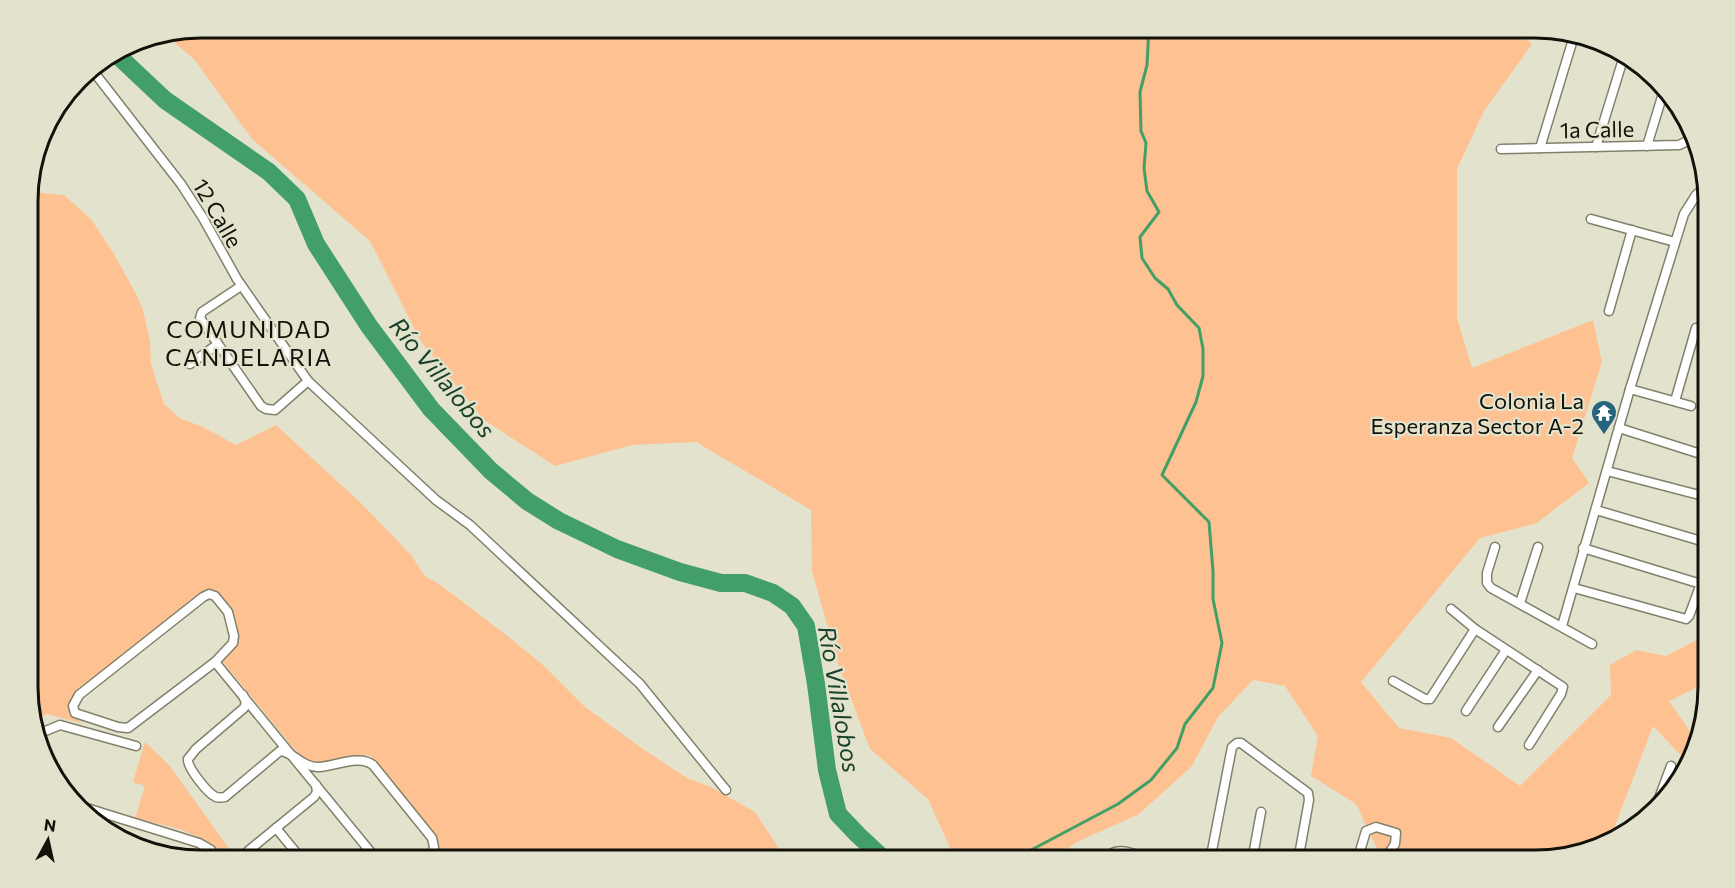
<svg xmlns="http://www.w3.org/2000/svg" width="1735" height="888" font-family="Commissioner,sans-serif">
<rect width="100%" height="100%" fill="#e3e3cd"/>
<g fill="#fec191">
<polygon points="200,27 1512,27 1532,44 1484,111 1457,169 1457,318 1472,368 1593,320 1602,362 1572,458 1589,483 1537,523 1480,538 1361,682 1399,728 1451,738 1520,786 1611,695 1610,665 1636,650 1666,656 1708,634 1708,682 1669,701 1696,740 1691,762 1687,762 1653,726 1610,839 1546,861 1383,861 1356,804 1311,776 1318,736 1285,686 1253,680 1218,717 1192,766 1139,814 1077,842 1048,861 956,861 928,799 870,749 839,667 812,571 811,510 696,442 632,445 555,466 484,420 420,340 370,241 252,139 194,59 164,34"/>
<path d="M28 186 42 193 64 195 91 219 114 254 137 296 143 310 150 342 151 364 164 404 181 419 201 426 236 445 276 425 362 504 411 555 425 576 442 586 510 638 543 665 585 707 640 747 687 778 711 787 755 812 782 853 785 861H433L439 846 437 839 371 756 362 755 318 763H312L300 756 223 662 226 655 238 642C237 612 229 608 208 590L198 595 72 697 68 705 70 715 84 724 47 714 33 722 29 711Z"/>
<path d="M145 742 169 765 238 861H224C210 831 164 826 135 818L145 786 133 782Z"/>
</g>
<g fill="none" stroke-linecap="round" stroke-linejoin="round">
<polyline stroke="#429f68" stroke-width="3" points="1017,861 1033,849 1118,804 1151,780 1177,748 1185,724 1213,688 1222,643 1213,599 1213,571 1209,522 1162,475 1196,402 1203,376 1203,349 1199,328 1177,305 1168,289 1155,278 1142,258 1140,237 1159,212 1147,191 1144,168 1146,143 1141,131 1140,92 1147,65 1149,27"/>
<polyline stroke="#429f68" stroke-width="18" points="114,52 165,100 269,172 297,199 316,244 369,326 431,409 491,471 527,501 559,521 617,549 680,572 721,583 745,583 773,593 792,606 806,626 816,684 827,770 838,814 858,835 886,861"/>
<defs>
<g id="street">
<polyline points="90,67 181,184 203,218 237,279 308,381 436,500 470,525 502,555 640,684 726,790"/>
<polyline points="1647,146 1664,90"/>
<polyline points="1596,147 1624,56"/>
<polyline points="1540,148 1574,36"/>
<polyline points="1501,149 1679,145 1692,139"/>
<polyline points="1591,219 1675,242"/>
<polyline points="241,286 202,312 200,318 261,406 266,409 275,410 308,381"/>
<polyline points="1609,311 1632,230"/>
<polyline points="190,364 218,344"/>
<polyline points="1630,389 1691,406"/>
<polyline points="1675,401 1696,328"/>
<polyline points="1619,428 1707,456"/>
<polyline points="1607,471 1707,497"/>
<polyline points="1596,510 1708,543"/>
<polyline points="1495,547 1487,573 1487,583 1491,588 1592,644"/>
<polyline points="1583,548 1701,584"/>
<polyline points="1574,588 1686,619 1689,616 1708,565"/>
<polygon points="209,594 215,596 228,612 234,636 233,643 215,662 128,728 118,727 75,713 73,706 79,695 203,597"/>
<polyline points="1520,603 1538,547"/>
<polyline points="1451,609 1475,629 1563,687 1561,694 1529,745"/>
<polyline points="1562,626 1630,389 1684,214 1696,195 1707,185"/>
<polyline points="215,662 378,861"/>
<polyline points="1393,681 1425,699 1430,699 1475,629"/>
<path d="M243 695 246 703 244 708 196 749 188 759C187 767 207 793 216 797 220 798 221 798 225 797L280 751C294 752 303 768 319 767 336 766 359 754 373 765L432 838 434 847 429 861"/>
<polyline points="1466,711 1506,650"/>
<polyline points="1498,727 1538,670"/>
<polyline points="38,734 60,725 136,746"/>
<polyline points="1658,801 1671,766"/>
<polyline points="77,805 199,843 211,850 217,861"/>
<polyline points="276,828 303,861"/>
<polyline points="248,851 314,797 317,792 316,785"/>
<path d="M1109 861 1112 853C1121 849 1139 853 1145 861"/>
<polyline points="1210,861 1232,747 1237,743 1241,743 1308,793 1309,800 1298,861"/>
<polyline points="1252,861 1261,812"/>
<polyline points="1357,861 1366,831 1376,827 1396,833 1395,844 1384,861"/>
</g>
</defs>
<use href="#street" stroke="#80806c" stroke-width="11"/>
<use href="#street" stroke="#fff" stroke-width="8"/>
</g>
<defs>
<symbol id="temple-pin" viewBox="-11 -11 22 30"><path d="M0 17L-7.5 6A9.5 9.5 0 1 1 7.5 6Z" fill="#27647b" stroke="#e3e3cd"/><path d="M0-6L5-2H3V0L6.5 2.5H4V6H1.5V3h-3V6H-4V2.5H-6.5L-3 0V-2H-5Z" fill="#fff"/></symbol>
</defs>
<g fill-rule="evenodd">
<use href="#temple-pin" x="1589" y="398" width="30" height="40"/>
</g>
<g text-anchor="middle" dominant-baseline="central" stroke-width="4.5" stroke-linejoin="round" paint-order="stroke">
<g font-size="22" fill="#12110a" stroke="#e3e3cd">
<text transform="translate(1597 129) rotate(-1)">1a Calle</text>
<text transform="translate(218 213) rotate(60)">12 Calle</text>
</g>
<g font-size="22" fill="#12110a" stroke="#e3e3cd" text-anchor="end">
<text x="1584" y="400">Colonia La<tspan x="1584" dy="25">Esperanza Sector A-2</tspan></text>
</g>
<g font-size="24" letter-spacing="1.5" fill="#12110a" stroke="#e3e3cd">
<text x="249" y="328">COMUNIDAD<tspan x="249" dy="28">CANDELARIA</tspan></text>
</g>
<g font-size="24" font-style="italic" fill="#194028" stroke="#e3e3cd">
<text transform="translate(443 377) rotate(50)">Río Villalobos</text>
<text transform="translate(840 699) rotate(80)">Río Villalobos</text>
</g>
</g>
<path d="M0 0H1735V888H0ZM201 38H1535A163 163 0 0 1 1698 201V687A163 163 0 0 1 1535 850H201A163 163 0 0 1 38 687V201A163 163 0 0 1 201 38Z" fill="#e3e3cd" fill-rule="evenodd"/>
<path fill="none" stroke="#12110a" stroke-width="3" d="M201 38H1535A163 163 0 0 1 1698 201V687A163 163 0 0 1 1535 850H201A163 163 0 0 1 38 687V201A163 163 0 0 1 201 38Z"/>
<g transform="translate(48 840) rotate(8)" stroke="#e3e3cd" stroke-width="4.5" paint-order="stroke">
<path d="M0-4.5L10 22L0 15L-10 22Z" fill="#12110a"/>
<text y="-9" font-size="16" font-weight="bold" text-anchor="middle" fill="#12110a">N</text>
</g>
</svg>
